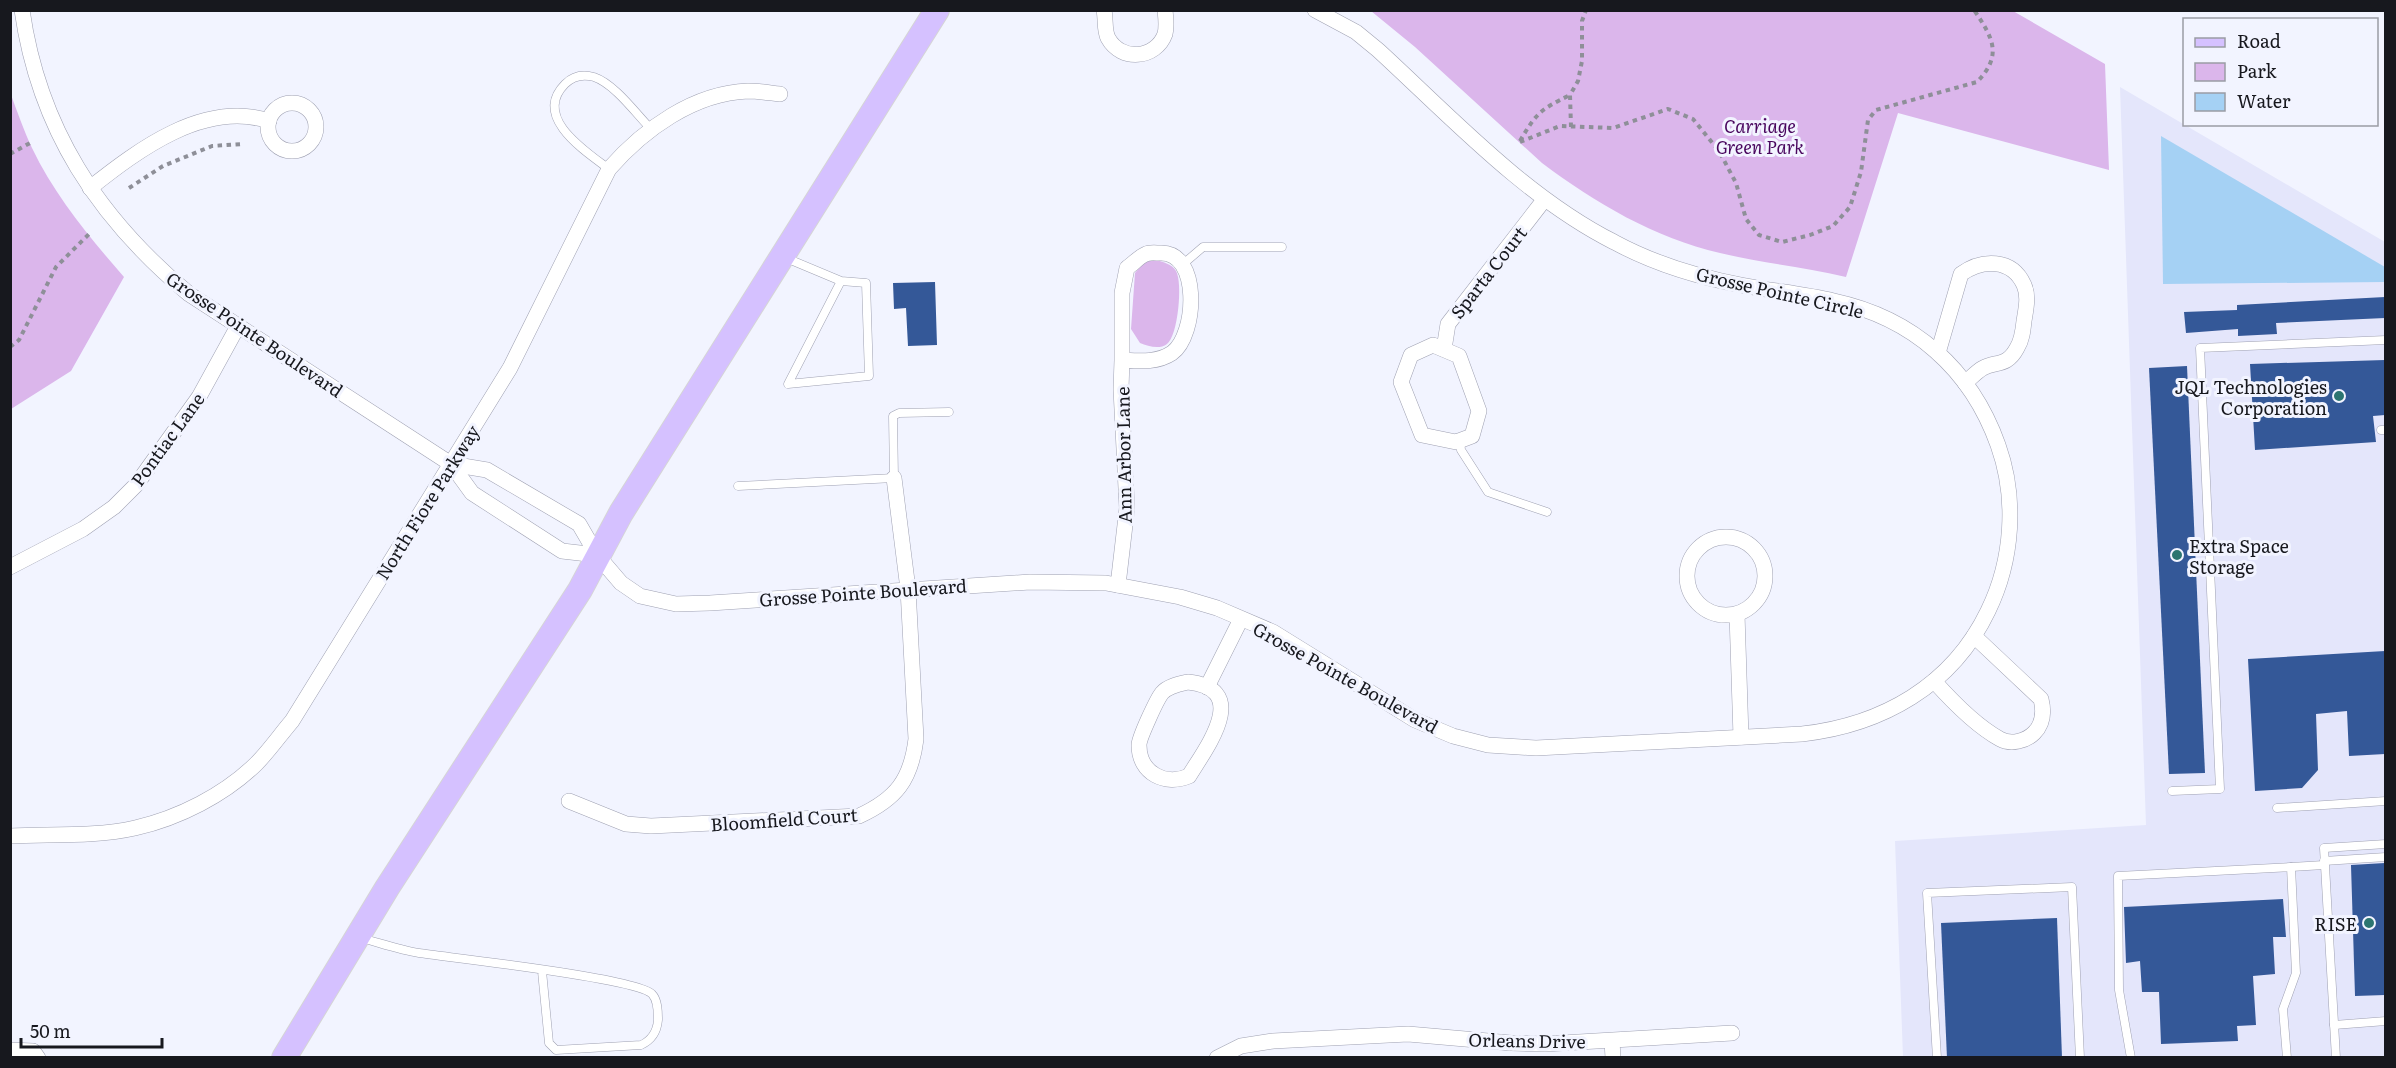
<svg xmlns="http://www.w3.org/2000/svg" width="2396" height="1068" font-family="Literata,serif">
<rect width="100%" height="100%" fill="#f2f4ff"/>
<polygon fill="#e4e6fb" points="2120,87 2385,242 2385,1057 1903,1057 1895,841 2146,825"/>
<g fill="#dbb6eb">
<path d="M1371 11H2013L2105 64 2109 170 1898 113 1846 277C1804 267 1762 263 1720 253 1655 238 1595 203 1542 163L1415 47Z"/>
<path d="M10 92C17 111 24 131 32 148 55 196 90 238 124 277L71 371 11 409Z"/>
<path d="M1156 260C1163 262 1172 264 1176 271 1183 283 1178 336 1167 344 1159 350 1148 346 1140 343L1131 329 1135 273 1144 262Z"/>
</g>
<polygon fill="#a5d1f4" points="2161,136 2385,267 2385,282 2163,284"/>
<g fill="#345898">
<polygon points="935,282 937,345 908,346 906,308 894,309 893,283"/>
<polygon points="2385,297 2385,318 2276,323 2277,334 2238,336 2238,329 2186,333 2184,312 2237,310 2237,305"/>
<polygon points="2385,360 2385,415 2373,416 2376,442 2255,450 2250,364"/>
<polygon points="2187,366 2205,773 2169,774 2149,368"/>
<polygon points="2385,651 2385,754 2349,756 2347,711 2316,714 2318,770 2302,788 2255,791 2248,659"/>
<polygon points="2385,863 2385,995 2355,996 2351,865"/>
<polygon points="2283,899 2286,937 2273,937 2275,974 2253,976 2256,1025 2237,1026 2238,1041 2161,1044 2159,992 2142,992 2140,961 2126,963 2124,907"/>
<polygon points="2057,918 2062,1058 1947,1058 1941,923"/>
</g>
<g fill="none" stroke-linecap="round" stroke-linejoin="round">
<defs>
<g id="service">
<path d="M609 169C585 151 532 117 565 84 573 76 583 74 594 77 615 84 637 115 652 130"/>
<polyline points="786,258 841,281 866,283 869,376 788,384 841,281"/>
<polyline points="1182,265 1203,247 1282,247"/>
<polyline points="2381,430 2386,430"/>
<polyline points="1460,441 1461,450 1488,492 1547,512"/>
<polyline points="738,486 894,478 893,416 899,413 949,412"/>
<polyline points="2172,791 2220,789 2200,348 2386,340"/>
<polyline points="2277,808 2386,801"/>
<polyline points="2324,861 2386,857"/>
<polyline points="2291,867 2324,865"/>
<path d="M361 938C380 943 400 950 419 953 453 958 637 978 652 994 658 1000 658 1012 658 1020 657 1032 652 1040 641 1045L556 1050 549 1043 542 971"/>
<polyline points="2334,1025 2386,1021"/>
<polyline points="1937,1058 1927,893 2072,887 2080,1058"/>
<polyline points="2131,1058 2119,990 2118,876 2291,867 2296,973 2283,1009 2287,1058"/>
<polyline points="2336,1058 2324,848 2386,844"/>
</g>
<g id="minor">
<path d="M22 10C39 129 98 218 189 294L451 464 472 493 562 551 597 555"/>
<path d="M1104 10C1106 20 1104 30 1108 38 1121 62 1156 59 1165 34 1167 26 1166 19 1165 10"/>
<circle cx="292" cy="127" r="24"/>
<path d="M90 188C138 150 204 100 269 121"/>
<polygon points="1433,345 1459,356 1479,411 1472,436 1456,442 1422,435 1401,382 1411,355"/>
<polyline points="1444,349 1448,324 1544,200"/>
<path d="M1938 353 1961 274C1982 259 2012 258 2024 285 2029 296 2026 309 2024 321 2023 331 2022 340 2017 348 2007 367 1996 361 1983 368 1976 372 1971 378 1965 383"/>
<path d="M451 464 487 470 579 524 597 555 621 583 640 596 676 604 710 603 1030 582 1106 583 1180 597 1217 608 1273 632 1415 720 1453 736 1488 745 1536 748 1802 734C1882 725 1952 686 1988 611 2013 560 2017 498 1998 445 1971 369 1913 318 1834 301 1804 294 1772 291 1741 285 1698 277 1653 263 1614 242 1525 197 1451 117 1378 50L1356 32 1315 10"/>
<circle cx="1726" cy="576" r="39"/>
<polyline points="10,567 83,529 114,507 136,485 199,397 238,326"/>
<path d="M1118 585 1127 508 1121 389 1122 360C1139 361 1157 363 1172 353 1197 335 1201 251 1160 253 1156 253 1150 252 1146 254 1140 256 1133 264 1127 268L1122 293V360"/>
<polyline points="1737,614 1741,737"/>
<path d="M1934 681C1951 700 1978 727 2000 739 2011 745 2026 741 2034 733 2044 723 2044 711 2041 699L1974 636"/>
<path d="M1188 682C1252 689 1206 748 1189 776 1166 786 1139 774 1139 745 1139 738 1157 699 1162 693 1168 686 1179 684 1188 682Z"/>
<polyline points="1207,687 1241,619"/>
<path d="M569 801 626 824 651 826 859 816C896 799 911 780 916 739L908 589 894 478"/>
<path d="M10 836C51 834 95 837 135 828 179 818 224 795 256 764 269 751 280 735 292 721L510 368 609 169C644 129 694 93 748 91 759 91 770 93 780 94"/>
<polyline points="1612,1041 1613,1058"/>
<polyline points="10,1050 33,1051 38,1058"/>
<polyline points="1217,1058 1241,1046 1273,1041 1408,1034 1511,1043 1545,1044 1732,1033"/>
</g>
<polyline id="primary" points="284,1058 387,888 580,590 621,513 937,10"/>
</defs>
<use href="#service" stroke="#9fa1b2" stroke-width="9"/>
<use href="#minor" stroke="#9fa1b2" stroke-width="16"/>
<use href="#primary" stroke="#d5d5d6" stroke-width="26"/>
<g stroke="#8e8f98" stroke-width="4" stroke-dasharray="4.5 4.5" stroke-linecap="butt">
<polyline points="1571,127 1570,95 1578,81 1582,61 1582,21 1586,10"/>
<path d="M1520 141C1537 112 1540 110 1570 95"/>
<path d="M1520 142 1560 126 1613 128 1668 109 1693 119 1719 151 1736 183 1746 219 1759 235 1782 242 1810 235 1833 226 1850 207 1861 172 1868 120 1876 110 1977 82C2003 55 1993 38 1974 10"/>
<polyline points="10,154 30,143"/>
<polyline points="129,188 163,166 212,146 242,144"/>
<polyline points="10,347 19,340 56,267 89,234"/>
</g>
<use href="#service" stroke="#fff" stroke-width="8"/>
<use href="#minor" stroke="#fff" stroke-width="15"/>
<use href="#primary" stroke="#d5c1ff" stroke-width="24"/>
</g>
<g fill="#2c7570" stroke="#f2f4ff" stroke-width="2">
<circle cx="2339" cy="396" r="6"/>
<circle cx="2177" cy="555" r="6"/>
<circle cx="2369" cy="923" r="6"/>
</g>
<g text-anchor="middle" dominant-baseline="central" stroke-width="6" stroke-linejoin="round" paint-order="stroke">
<g font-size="18" font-style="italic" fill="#49065e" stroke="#f2f4ff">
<text x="1760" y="125">Carriage<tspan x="1760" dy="21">Green Park</tspan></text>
</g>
<g font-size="18" fill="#17181e" stroke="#f2f4ff">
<text transform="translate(1488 272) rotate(-52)">Sparta Court</text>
<text transform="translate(1780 292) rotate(13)">Grosse Pointe Circle</text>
<text transform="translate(255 334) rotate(34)">Grosse Pointe Boulevard</text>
<text transform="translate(167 439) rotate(-54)">Pontiac Lane</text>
<text transform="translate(1123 455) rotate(-91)">Ann Arbor Lane</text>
<text transform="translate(427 502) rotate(-58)">North Fiore Parkway</text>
<text transform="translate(863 592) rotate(-4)">Grosse Pointe Boulevard</text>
<text transform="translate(1346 677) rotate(29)">Grosse Pointe Boulevard</text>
<text transform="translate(784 819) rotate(-4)">Bloomfield Court</text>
<text transform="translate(1527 1040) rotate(1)">Orleans Drive</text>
</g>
<g font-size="18" fill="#17181e" stroke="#f2f4ff" text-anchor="end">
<text x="2327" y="386">JQL Technologies<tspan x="2327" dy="21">Corporation</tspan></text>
<text x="2189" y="545" text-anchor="start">Extra Space<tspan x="2189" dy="21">Storage</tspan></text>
<text x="2357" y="923">RISE</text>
</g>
</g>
<rect width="2396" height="1068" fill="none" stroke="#17181e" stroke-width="24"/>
<rect x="2183" y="18" width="195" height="108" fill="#f2f4ff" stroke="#9a9ca5" stroke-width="1.5"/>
<rect x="2195" y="38" width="30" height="9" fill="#d5c1ff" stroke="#9a9ca5" stroke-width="1.5"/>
<text x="2237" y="48" font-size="18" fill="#17181e">Road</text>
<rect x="2195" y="63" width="30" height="18" fill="#dbb6eb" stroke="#9a9ca5" stroke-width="1.5"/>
<text x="2237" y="78" font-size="18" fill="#17181e">Park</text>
<rect x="2195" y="93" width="30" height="18" fill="#a5d1f4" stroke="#9a9ca5" stroke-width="1.5"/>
<text x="2237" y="108" font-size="18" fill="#17181e">Water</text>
<path d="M21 1038v9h141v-9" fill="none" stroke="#17181e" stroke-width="3"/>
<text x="30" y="1038" font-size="18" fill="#17181e" stroke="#f2f4ff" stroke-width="4.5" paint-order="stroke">50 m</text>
</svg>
